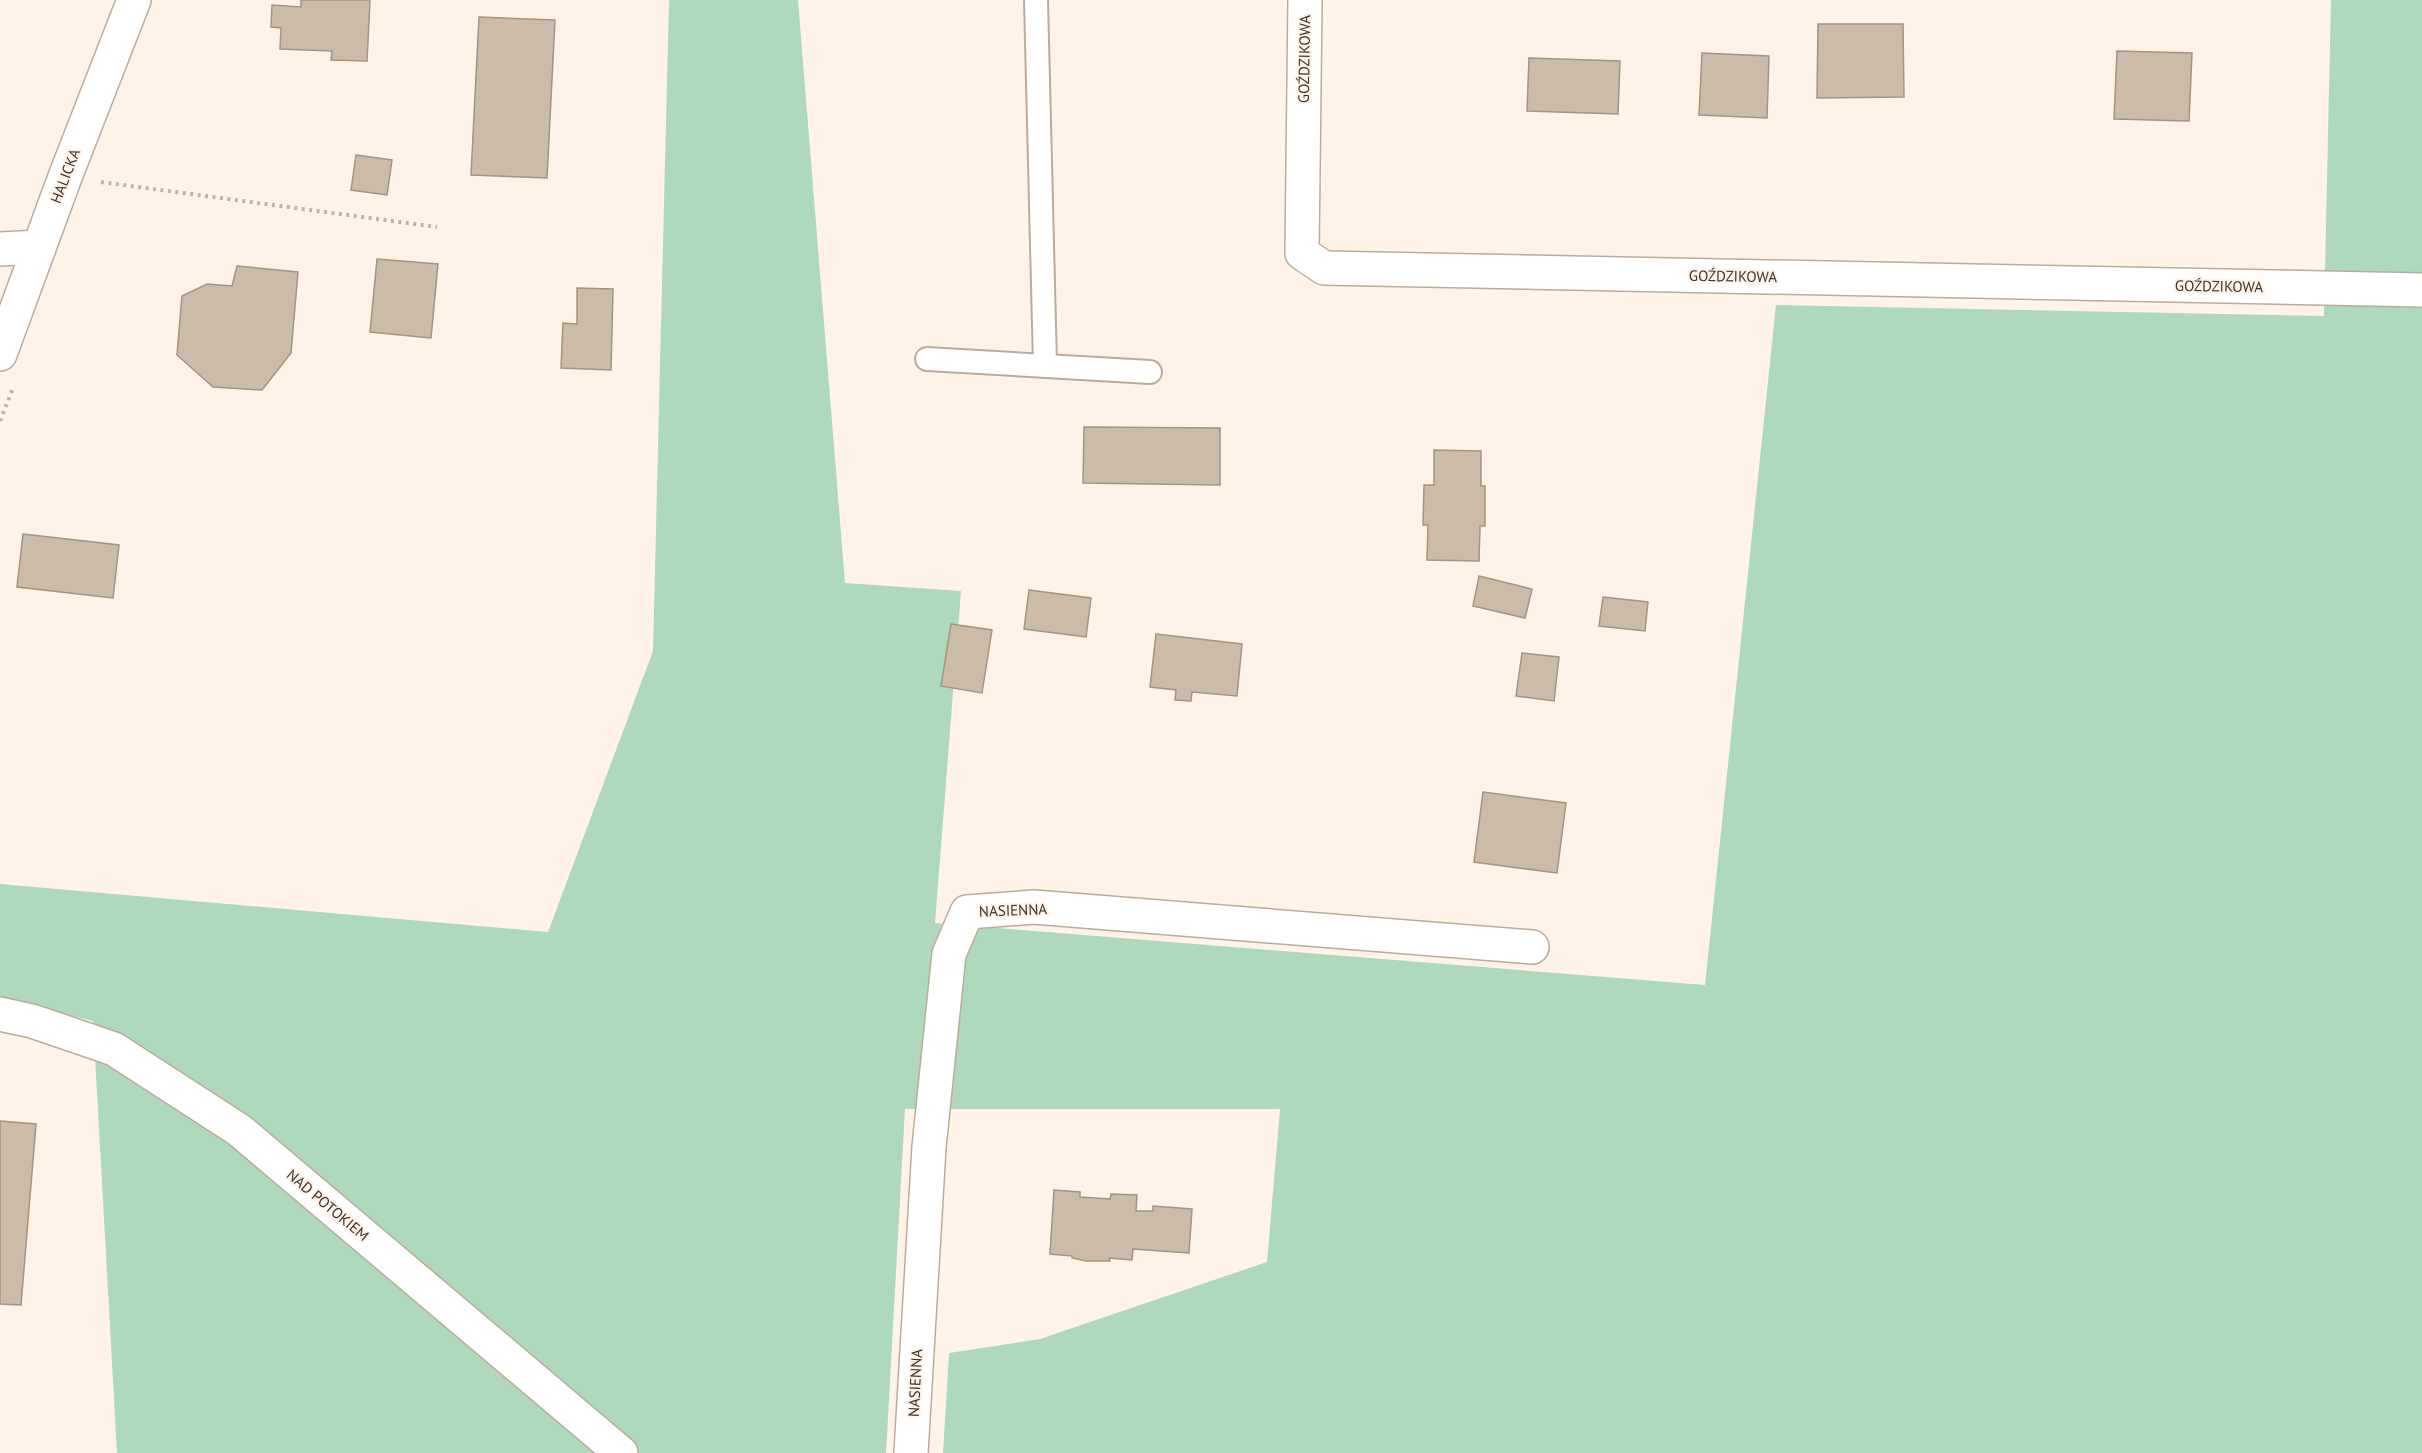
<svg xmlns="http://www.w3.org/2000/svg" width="2422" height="1453" font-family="'PT Sans',sans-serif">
<rect width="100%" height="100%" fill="#fff3e8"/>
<polygon fill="#aed9bb" points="669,0 798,0 845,583 961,591 935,923 1705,985 1776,305 2324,316 2331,0 2422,0 2422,1453 943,1453 949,1353 1040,1339 1267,1262 1280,1109 905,1109 886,1453 117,1453 93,1021 0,998 0,884 548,932 653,651"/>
<g fill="#ccbba9" stroke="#a39381" stroke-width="1.5">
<polygon points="301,0 370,0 367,61 331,60 332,51 280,49 281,28 271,27 272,5 301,7"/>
<polygon points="479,17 555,20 547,178 471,175"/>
<polygon points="1818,24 1903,24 1904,97 1817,98"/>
<polygon points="2117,51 2192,53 2189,121 2114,119"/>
<polygon points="1702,53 1769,56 1767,118 1699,115"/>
<polygon points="1529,58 1620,61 1618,114 1527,111"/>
<polygon points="356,155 392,160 387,195 351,190"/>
<polygon points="377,259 438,264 431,338 370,332"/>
<polygon points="237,266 298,272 291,353 262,390 213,387 177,355 182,296 207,284 232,286"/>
<polygon points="577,288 613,289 611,370 561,368 563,323 577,324"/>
<polygon points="1084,427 1220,428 1220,485 1083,483"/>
<polygon points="1434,450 1481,451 1481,486 1485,486 1485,526 1480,526 1479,561 1427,560 1428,525 1423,525 1424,485 1434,485"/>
<polygon points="23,534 119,545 113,598 17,587"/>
<polygon points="1479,576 1532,589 1525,618 1473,606"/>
<polygon points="1029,590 1091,598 1086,637 1024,629"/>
<polygon points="1603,597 1648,602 1645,631 1599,626"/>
<polygon points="951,624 992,630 982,693 941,686"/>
<polygon points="1156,634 1242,644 1237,696 1192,692 1191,701 1175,700 1176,690 1150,687"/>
<polygon points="1522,653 1559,657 1554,701 1516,696"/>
<polygon points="1483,792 1566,803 1557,873 1474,862"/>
<polygon points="0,1121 36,1124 21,1305 0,1304"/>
<polygon points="1054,1190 1080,1192 1080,1197 1110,1199 1111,1194 1137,1195 1136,1211 1153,1211 1153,1206 1192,1209 1189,1253 1133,1249 1132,1260 1109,1258 1110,1261 1086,1261 1072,1258 1072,1256 1050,1254"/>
</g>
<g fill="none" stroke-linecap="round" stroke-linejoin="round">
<defs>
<g id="lane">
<polyline points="1036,0 1045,366"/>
<polyline points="927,359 1150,372"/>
</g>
<g id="street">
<polyline points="1305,0 1302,253 1324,268 2422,290"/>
<polyline points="0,249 39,247"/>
<polyline points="0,354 65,177 134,0"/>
<polyline points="0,1014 32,1021 114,1049 239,1130 621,1453"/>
<polyline points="911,1453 929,1147 949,954 967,912 1034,907 1532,947"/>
</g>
</defs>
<use href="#lane" stroke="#bcab9a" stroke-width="26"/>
<use href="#street" stroke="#bcab9a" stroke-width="36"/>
<g stroke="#bcb2a8" stroke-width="4" stroke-dasharray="3 4.5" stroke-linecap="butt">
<polyline points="101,182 437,227"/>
<polyline points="0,421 13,388"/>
</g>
<use href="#lane" stroke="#fff" stroke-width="22"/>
<use href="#street" stroke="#fff" stroke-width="33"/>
</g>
<g text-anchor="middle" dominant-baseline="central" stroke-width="4.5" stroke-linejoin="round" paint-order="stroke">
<g font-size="15" fill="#3a332c" stroke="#fff3e8">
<text transform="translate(1304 59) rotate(-89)">GOŹDZIKOWA</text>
<text transform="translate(65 176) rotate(-69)">HALICKA</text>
<text transform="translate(1733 276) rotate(1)">GOŹDZIKOWA</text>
<text transform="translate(2219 286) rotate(1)">GOŹDZIKOWA</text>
<text transform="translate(1013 910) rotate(-2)">NASIENNA</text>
<text transform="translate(328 1205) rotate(40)">NAD POTOKIEM</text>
<text transform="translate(915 1383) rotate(-87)">NASIENNA</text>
</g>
</g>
</svg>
